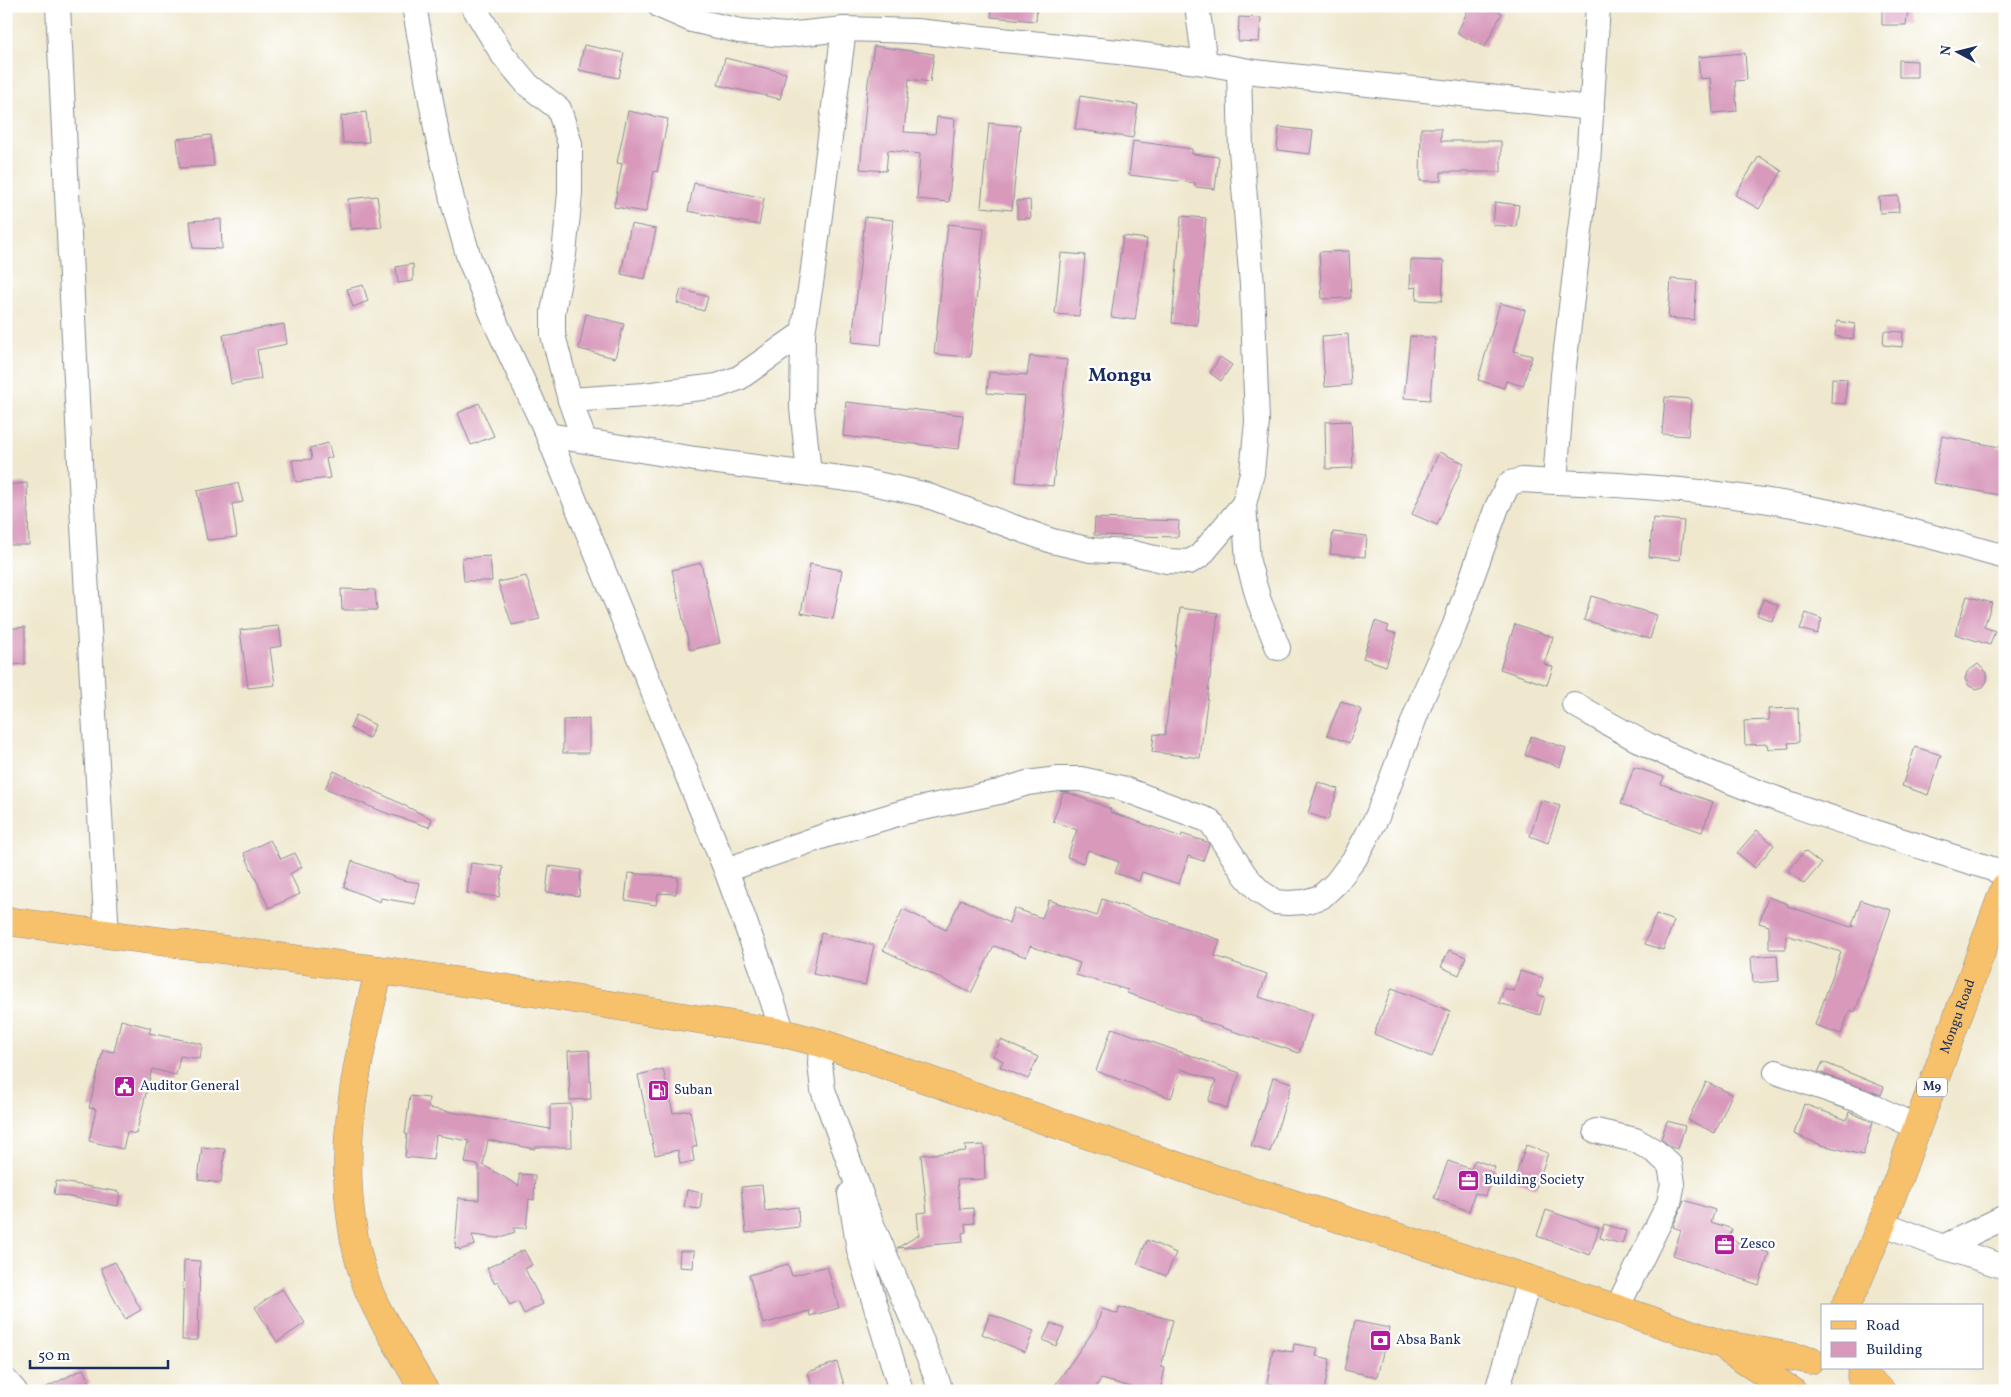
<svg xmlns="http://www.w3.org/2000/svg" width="2011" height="1397" font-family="Vollkorn,serif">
<rect width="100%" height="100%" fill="#fff"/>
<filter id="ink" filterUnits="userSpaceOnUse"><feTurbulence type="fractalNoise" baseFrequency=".02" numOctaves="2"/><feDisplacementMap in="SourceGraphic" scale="10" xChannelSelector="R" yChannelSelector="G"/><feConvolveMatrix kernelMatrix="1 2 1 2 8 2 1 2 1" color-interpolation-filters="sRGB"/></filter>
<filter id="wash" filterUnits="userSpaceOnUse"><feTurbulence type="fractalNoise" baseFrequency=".0096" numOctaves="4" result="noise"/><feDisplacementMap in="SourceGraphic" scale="20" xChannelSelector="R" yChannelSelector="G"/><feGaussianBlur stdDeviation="1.12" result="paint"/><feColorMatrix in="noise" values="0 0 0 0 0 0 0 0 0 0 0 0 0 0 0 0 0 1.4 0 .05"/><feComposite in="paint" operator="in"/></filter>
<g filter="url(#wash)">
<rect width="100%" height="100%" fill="#efe8ce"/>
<g id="blocks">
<g fill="#d899bb">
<polygon points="992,6 1037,6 1036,21 991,17"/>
<polygon points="1470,6 1488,6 1502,13 1485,47 1457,33"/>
<polygon points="1908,9 1906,25 1882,25 1882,10"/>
<polygon points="1239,17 1261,18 1259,42 1238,41"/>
<polygon points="584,45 624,53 619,78 579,70"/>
<polygon points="874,46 934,54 930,82 909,79 904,132 935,134 937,117 955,119 949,202 917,199 920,154 888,150 886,171 860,169 868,82"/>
<polygon points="1745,53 1747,80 1735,81 1737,111 1713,113 1710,78 1700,79 1698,57"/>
<polygon points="725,58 786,73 780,99 718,85"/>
<polygon points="1899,60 1917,61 1917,77 1899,77"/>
<polygon points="1080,96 1138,105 1133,138 1075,129"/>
<polygon points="628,111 668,119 657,172 654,171 646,212 614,207 622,164 617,163"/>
<polygon points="366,112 369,142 343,143 341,116"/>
<polygon points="989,123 1020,126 1012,210 981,207"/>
<polygon points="1279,127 1313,131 1310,154 1277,150"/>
<polygon points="1421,128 1441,128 1441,141 1501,141 1501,172 1441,172 1441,181 1420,181"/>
<polygon points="211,135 214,166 180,168 177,139"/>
<polygon points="1133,141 1192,149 1192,154 1219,157 1215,189 1195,187 1195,183 1129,175"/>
<polygon points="1759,156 1782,171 1759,209 1735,195"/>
<polygon points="694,183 764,198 759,225 688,211"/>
<polygon points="377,196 382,227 351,229 348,199"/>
<polygon points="1898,196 1899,212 1880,213 1879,197"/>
<polygon points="1030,200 1031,218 1017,219 1017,201"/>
<polygon points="1495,202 1519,205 1516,227 1493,225"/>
<polygon points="1181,216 1206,218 1197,325 1172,323"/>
<polygon points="865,217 893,220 881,345 852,342"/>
<polygon points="221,219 222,249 193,248 190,221"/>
<polygon points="631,224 656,229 645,279 621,274"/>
<polygon points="948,224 984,228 970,357 934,354"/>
<polygon points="1123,236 1147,239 1135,320 1111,317"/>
<polygon points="1349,251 1351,298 1322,299 1319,252"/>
<polygon points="1061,253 1085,255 1079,316 1055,314"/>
<polygon points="1411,260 1444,261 1442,301 1416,300 1417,287 1410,288"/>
<polygon points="413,264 413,281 398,283 396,267"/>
<polygon points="1671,279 1697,281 1694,320 1668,318"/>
<polygon points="363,285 368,301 353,307 347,289"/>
<polygon points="681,289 708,297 704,311 677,303"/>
<polygon points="1500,303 1525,310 1514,351 1532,356 1523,386 1506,381 1504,388 1478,380"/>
<polygon points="586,314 624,324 615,358 579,349"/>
<polygon points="1837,321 1855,324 1853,339 1835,336"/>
<polygon points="284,324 287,344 257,350 261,379 231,384 223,335"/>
<polygon points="1884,331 1903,332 1902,347 1883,345"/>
<polygon points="1348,334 1351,385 1325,387 1322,336"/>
<polygon points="1410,336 1435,338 1430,400 1404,398"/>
<polygon points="1030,356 1067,360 1053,486 1016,482 1025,396 987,393 989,372 1027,375"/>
<polygon points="1220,357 1232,365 1221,381 1210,373"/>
<polygon points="1832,378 1847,379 1845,404 1831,403"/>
<polygon points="1665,397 1691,399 1688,436 1662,434"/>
<polygon points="846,402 963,415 959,449 843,436"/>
<polygon points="479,403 494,436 471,445 458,413"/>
<polygon points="1351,421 1353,468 1326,469 1325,422"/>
<polygon points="1942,436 2005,448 2005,496 1933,483"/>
<polygon points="328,443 332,457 326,459 330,478 296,482 292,460 312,459 310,448"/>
<polygon points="1439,452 1464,463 1437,525 1412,514"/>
<polygon points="27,483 29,545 6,545 6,485"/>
<polygon points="238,483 243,502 232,504 237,537 207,540 197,491"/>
<polygon points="1095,518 1179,521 1178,537 1094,535"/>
<polygon points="1653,518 1684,521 1680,560 1649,557"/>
<polygon points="1333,532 1367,536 1365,557 1330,554"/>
<polygon points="490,556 492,581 464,581 462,558"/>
<polygon points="701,563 720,643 690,650 672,570"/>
<polygon points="810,564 842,570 833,619 801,613"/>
<polygon points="526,576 540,619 512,625 498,582"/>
<polygon points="341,589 375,590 377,610 342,610"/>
<polygon points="1591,596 1657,615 1650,639 1584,620"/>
<polygon points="1967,596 1992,603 1984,627 1995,631 1990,645 1955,634"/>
<polygon points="1763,599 1778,605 1772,621 1757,615"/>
<polygon points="1180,608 1218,613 1200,758 1152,752 1154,734 1165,735"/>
<polygon points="1806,613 1822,619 1817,634 1800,629"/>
<polygon points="1375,621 1389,626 1387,631 1397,634 1386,666 1363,658"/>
<polygon points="1515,624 1553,637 1544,664 1553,667 1547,685 1500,669"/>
<polygon points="279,626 282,646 270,648 275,685 248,688 240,630"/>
<polygon points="25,627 25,664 6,665 6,629"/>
<polygon points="1978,664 1987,673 1987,681 1983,687 1976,689 1969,686 1965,679 1967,672"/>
<polygon points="1341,701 1362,710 1349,743 1327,735"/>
<polygon points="1798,708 1799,742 1788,743 1789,748 1768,749 1767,744 1745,745 1744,721 1769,720 1768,709"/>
<polygon points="356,715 375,725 369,738 350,728"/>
<polygon points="589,719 589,753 563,753 563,720"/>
<polygon points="1531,736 1566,748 1560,767 1525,755"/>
<polygon points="1915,747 1941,755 1928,795 1902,786"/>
<polygon points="1634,767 1664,777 1661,784 1713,802 1702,832 1621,804"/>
<polygon points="334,771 432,819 429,827 386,813 325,788"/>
<polygon points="1318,782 1338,789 1328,820 1308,813"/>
<polygon points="1063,793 1069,793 1111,809 1110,812 1181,837 1182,834 1207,842 1209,844 1203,861 1188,856 1179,884 1142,872 1139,881 1115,873 1119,862 1088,850 1083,863 1067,857 1077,830 1053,821"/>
<polygon points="1541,800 1560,806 1548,843 1530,836"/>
<polygon points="1757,830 1774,845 1755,868 1737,853"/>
<polygon points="270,840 281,859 295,853 302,867 290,874 300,894 269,908 244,853"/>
<polygon points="1805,851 1821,864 1804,884 1788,871"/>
<polygon points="352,861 402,880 420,883 415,904 381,898 380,902 344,887"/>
<polygon points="471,863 503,867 499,897 467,893"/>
<polygon points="549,866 581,870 579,896 546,892"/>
<polygon points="628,873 678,877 676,894 658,893 656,905 625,900"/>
<polygon points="1768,897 1788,904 1787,906 1851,927 1854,926 1852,925 1861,900 1891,910 1855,1012 1850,1010 1841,1034 1815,1025 1841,952 1786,935 1786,949 1769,949 1769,926 1759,923"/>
<polygon points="961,899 1009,923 1014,908 1042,918 1049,900 1097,916 1102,899 1220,940 1215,956 1267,974 1259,997 1312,1014 1299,1053 1199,1020 1200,1018 1127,993 1128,990 1076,975 1080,963 1030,946 1026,957 994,946 971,993 883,950 903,909 946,930"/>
<polygon points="1656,914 1674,921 1663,950 1645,944"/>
<polygon points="821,933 874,945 865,985 813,974"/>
<polygon points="1449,950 1466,957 1459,975 1441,967"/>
<polygon points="1777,955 1779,981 1753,983 1751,957"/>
<polygon points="1520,971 1543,978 1538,995 1545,997 1540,1015 1499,1003 1504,988 1514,991"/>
<polygon points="1392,988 1450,1011 1432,1057 1374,1034"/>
<polygon points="121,1020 151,1028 149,1033 202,1044 200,1059 180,1056 176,1075 152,1069 136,1134 127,1132 123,1149 89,1141 96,1109 89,1108 103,1050 114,1052"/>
<polygon points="1112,1028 1240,1073 1227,1108 1208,1101 1216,1081 1181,1069 1171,1098 1096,1071"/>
<polygon points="1001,1040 1038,1057 1028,1079 1000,1067 1003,1061 993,1056"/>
<polygon points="589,1050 591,1099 570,1100 568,1051"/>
<polygon points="1823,1062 1884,1087 1881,1095 1818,1072"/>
<polygon points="663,1069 673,1113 690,1110 697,1146 692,1148 694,1161 680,1164 678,1150 655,1155 638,1075"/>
<polygon points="1273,1077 1292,1083 1270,1152 1251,1146"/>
<polygon points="1706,1082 1732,1094 1715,1133 1688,1120"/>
<polygon points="410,1096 429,1098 428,1108 550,1129 550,1105 571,1104 572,1147 535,1147 535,1149 488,1140 483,1165 519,1186 519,1174 535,1175 534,1200 529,1199 526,1228 513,1228 515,1232 498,1238 472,1235 475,1245 459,1250 459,1248 455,1249 459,1197 461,1199 479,1200 479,1165 465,1163 469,1141 436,1135 433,1160 405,1157 407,1134 405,1134"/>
<polygon points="1804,1104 1847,1120 1849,1112 1873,1122 1863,1155 1821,1145 1794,1134"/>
<polygon points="1667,1121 1685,1126 1678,1149 1671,1147 1661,1139"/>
<polygon points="984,1145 985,1179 957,1180 960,1209 973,1208 974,1223 965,1224 966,1232 962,1233 963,1242 897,1248 919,1235 917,1213 927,1212 921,1155 966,1151 965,1146"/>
<polygon points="1526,1145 1548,1153 1536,1188 1514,1181"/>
<polygon points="202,1147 225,1149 221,1183 198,1180"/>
<polygon points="1475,1160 1495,1167 1485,1196 1475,1193 1469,1211 1434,1198 1448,1161 1471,1169"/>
<polygon points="56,1181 120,1192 118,1206 54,1194"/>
<polygon points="762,1185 765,1211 798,1207 799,1227 746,1233 741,1187"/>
<polygon points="687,1190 702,1193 700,1209 684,1207"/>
<polygon points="1684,1200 1715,1210 1711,1222 1732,1229 1729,1239 1769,1253 1759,1285 1673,1255 1681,1230 1673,1227"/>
<polygon points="1546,1210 1599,1228 1590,1255 1537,1236"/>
<polygon points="1604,1224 1626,1231 1622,1244 1600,1238"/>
<polygon points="1147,1240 1176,1253 1166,1276 1137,1264"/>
<polygon points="524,1250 532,1265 525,1269 543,1304 524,1314 518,1302 510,1306 498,1281 494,1283 487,1268"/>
<polygon points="680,1251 694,1251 693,1268 679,1267"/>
<polygon points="184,1260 200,1261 198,1340 182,1340"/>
<polygon points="115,1262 141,1310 125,1319 111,1293 101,1268"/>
<polygon points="788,1264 792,1276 827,1266 839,1308 810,1316 809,1311 763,1324 749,1275"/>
<polygon points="282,1289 305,1323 277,1342 255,1307"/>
<polygon points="1119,1307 1173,1320 1161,1367 1165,1368 1160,1391 1147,1391 1101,1379 1093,1391 1051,1391 1096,1327 1102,1309 1118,1314"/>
<polygon points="990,1314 1034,1331 1025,1352 982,1334"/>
<polygon points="1355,1321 1389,1328 1377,1377 1344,1370"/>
<polygon points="1051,1323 1064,1329 1056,1346 1043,1340"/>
<polygon points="1294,1344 1318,1348 1316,1356 1330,1359 1324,1391 1273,1391 1275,1385 1267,1383 1273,1349 1293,1352"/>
<polygon points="837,1362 846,1391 814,1391 808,1372"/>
<polygon points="83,1369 90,1383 75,1391 39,1391"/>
</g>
</g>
</g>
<g filter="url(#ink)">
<use href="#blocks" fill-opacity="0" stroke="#858c96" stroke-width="1"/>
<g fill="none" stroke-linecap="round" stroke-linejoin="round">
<defs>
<g id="minor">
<polyline points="58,6 83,525 107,935"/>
<polyline points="414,6 437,134 452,199 469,258 498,328 548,435 726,870 761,966 783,1033"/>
<polyline points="473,6 503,55 528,85 559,109 570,144 570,193 564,254 553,312 553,335 570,400"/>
<polyline points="660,6 692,20 740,31 786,35 844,29 916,31 1128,53 1205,63 1255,72 1592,108"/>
<polyline points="1197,6 1205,63"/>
<polyline points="1239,70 1241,150 1252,285 1257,422 1252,473 1244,504 1248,562 1259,601 1278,648"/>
<polyline points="548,435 695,459 863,481 923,494 1052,541 1091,550 1129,552 1167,561 1189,562 1200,556 1244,504"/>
<polyline points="584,440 570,400 644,395 717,386 739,378 803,333"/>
<polyline points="809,473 802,408 803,333 812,277 844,29"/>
<path d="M1555 482C1639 485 1726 492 1809 508 1875 520 1940 539 2005 557"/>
<path d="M1574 704C1599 718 1624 733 1650 746 1763 801 1886 835 2005 873"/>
<polyline points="726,870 827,835 904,812 999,792 1027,783 1058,779 1081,779 1121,788 1210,821 1245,875 1259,891 1275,902 1288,903 1304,902 1321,897 1336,883 1355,858 1377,817 1423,696 1454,627 1497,507 1507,487 1510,483 1522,480 1555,482 1563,375 1588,163 1598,6"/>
<polyline points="821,1043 820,1064 823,1090 871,1222 931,1363 941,1391"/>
<polyline points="1776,1072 1861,1101 1917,1127"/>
<polyline points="1596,1131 1635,1140 1656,1152 1670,1165 1673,1183 1669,1203 1617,1308"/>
<polyline points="850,1194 859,1250 901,1391"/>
<polyline points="1882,1223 1943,1247 2005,1267"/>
<polyline points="1943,1247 2005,1217"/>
<polyline points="6,1381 15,1391"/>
<polyline points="1497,1391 1529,1279"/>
</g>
<g id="major">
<polyline points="6,921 379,970 537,993 783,1033 821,1043 1212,1178 1529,1279 1721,1344 1810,1360"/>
<path d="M379 970C354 1074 331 1172 364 1277 371 1301 385 1323 398 1345 407 1360 415 1376 425 1391"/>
<path id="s1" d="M1845 1306 1856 1285 1882 1223 2005 887"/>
<polyline points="1730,1351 1792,1391"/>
<polyline points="1861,1376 1881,1391"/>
</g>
</defs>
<use href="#minor" stroke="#858c96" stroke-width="26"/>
<use href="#major" stroke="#858c96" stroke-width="29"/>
<use href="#minor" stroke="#fff" stroke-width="24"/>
<use href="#major" stroke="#f7c06b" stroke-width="28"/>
</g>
</g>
<defs>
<symbol id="civic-square" viewBox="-11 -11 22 22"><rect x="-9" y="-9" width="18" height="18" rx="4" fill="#b5179e" stroke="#fff"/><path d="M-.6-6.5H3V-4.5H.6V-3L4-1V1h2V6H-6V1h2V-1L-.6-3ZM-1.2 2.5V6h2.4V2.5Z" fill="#fff"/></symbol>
<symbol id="fuel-square" viewBox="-11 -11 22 22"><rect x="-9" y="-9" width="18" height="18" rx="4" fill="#b5179e" stroke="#fff"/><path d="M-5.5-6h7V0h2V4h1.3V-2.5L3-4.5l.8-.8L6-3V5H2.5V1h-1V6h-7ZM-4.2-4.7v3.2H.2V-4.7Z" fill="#fff"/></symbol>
<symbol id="office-square" viewBox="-11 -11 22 22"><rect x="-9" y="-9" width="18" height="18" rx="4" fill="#b5179e" stroke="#fff"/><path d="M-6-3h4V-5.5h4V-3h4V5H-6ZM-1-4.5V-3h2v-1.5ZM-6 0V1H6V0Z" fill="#fff"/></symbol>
<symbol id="bank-square" viewBox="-11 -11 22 22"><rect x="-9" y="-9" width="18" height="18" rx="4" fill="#b5179e" stroke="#fff"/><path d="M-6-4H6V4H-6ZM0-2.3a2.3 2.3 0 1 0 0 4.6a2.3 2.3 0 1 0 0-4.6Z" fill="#fff"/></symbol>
</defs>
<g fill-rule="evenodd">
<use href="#civic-square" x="112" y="1074" width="25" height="25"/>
<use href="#fuel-square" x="646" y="1078" width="25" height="25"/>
<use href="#office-square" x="1456" y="1168" width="25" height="25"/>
<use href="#office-square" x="1712" y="1232" width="25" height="25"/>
<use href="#bank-square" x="1368" y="1328" width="25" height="25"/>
</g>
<g text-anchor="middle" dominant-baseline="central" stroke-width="4.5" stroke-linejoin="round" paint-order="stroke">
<rect fill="#fff" stroke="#5f6d8e" stroke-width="1" x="1917" y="1077.5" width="30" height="19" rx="4"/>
<g font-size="12" font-weight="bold" fill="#1b2f5e">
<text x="1932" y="1087">M9</text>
</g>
<g font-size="14" fill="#1b2f5e" stroke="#fff">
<text stroke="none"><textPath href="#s1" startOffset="311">Mongu Road</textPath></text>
</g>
<g font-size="14" fill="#1b2f5e" stroke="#fff" text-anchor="start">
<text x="140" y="1086">Auditor General</text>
<text x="674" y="1090">Suban</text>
<text x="1484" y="1180">Building Society</text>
<text x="1740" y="1244">Zesco</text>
<text x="1396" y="1340">Absa Bank</text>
</g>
<g font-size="19" font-weight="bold" fill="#1b2f5e" stroke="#fff">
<text x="1120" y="376">Mongu</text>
</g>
</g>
<rect width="2011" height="1397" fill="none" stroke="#fff" stroke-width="25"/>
<rect x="1821" y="1304" width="162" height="65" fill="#ffffff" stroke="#a4acbf"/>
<rect x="1831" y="1321" width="25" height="8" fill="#f7c06b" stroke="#a4acbf"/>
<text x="1866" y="1330" font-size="15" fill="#1b2f5e">Road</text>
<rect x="1831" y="1342" width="25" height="15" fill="#d899bb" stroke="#a4acbf"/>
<text x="1866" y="1354" font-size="15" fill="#1b2f5e">Building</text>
<g transform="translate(1958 52) rotate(277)" stroke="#ffffff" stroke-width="4" paint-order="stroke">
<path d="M0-4L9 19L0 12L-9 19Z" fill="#1b2f5e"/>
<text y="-8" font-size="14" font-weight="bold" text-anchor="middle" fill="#1b2f5e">N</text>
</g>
<path d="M30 1360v8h138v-8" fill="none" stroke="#1b2f5e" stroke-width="2.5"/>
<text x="38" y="1360" font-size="15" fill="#1b2f5e" stroke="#ffffff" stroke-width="4" paint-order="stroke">50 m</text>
</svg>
